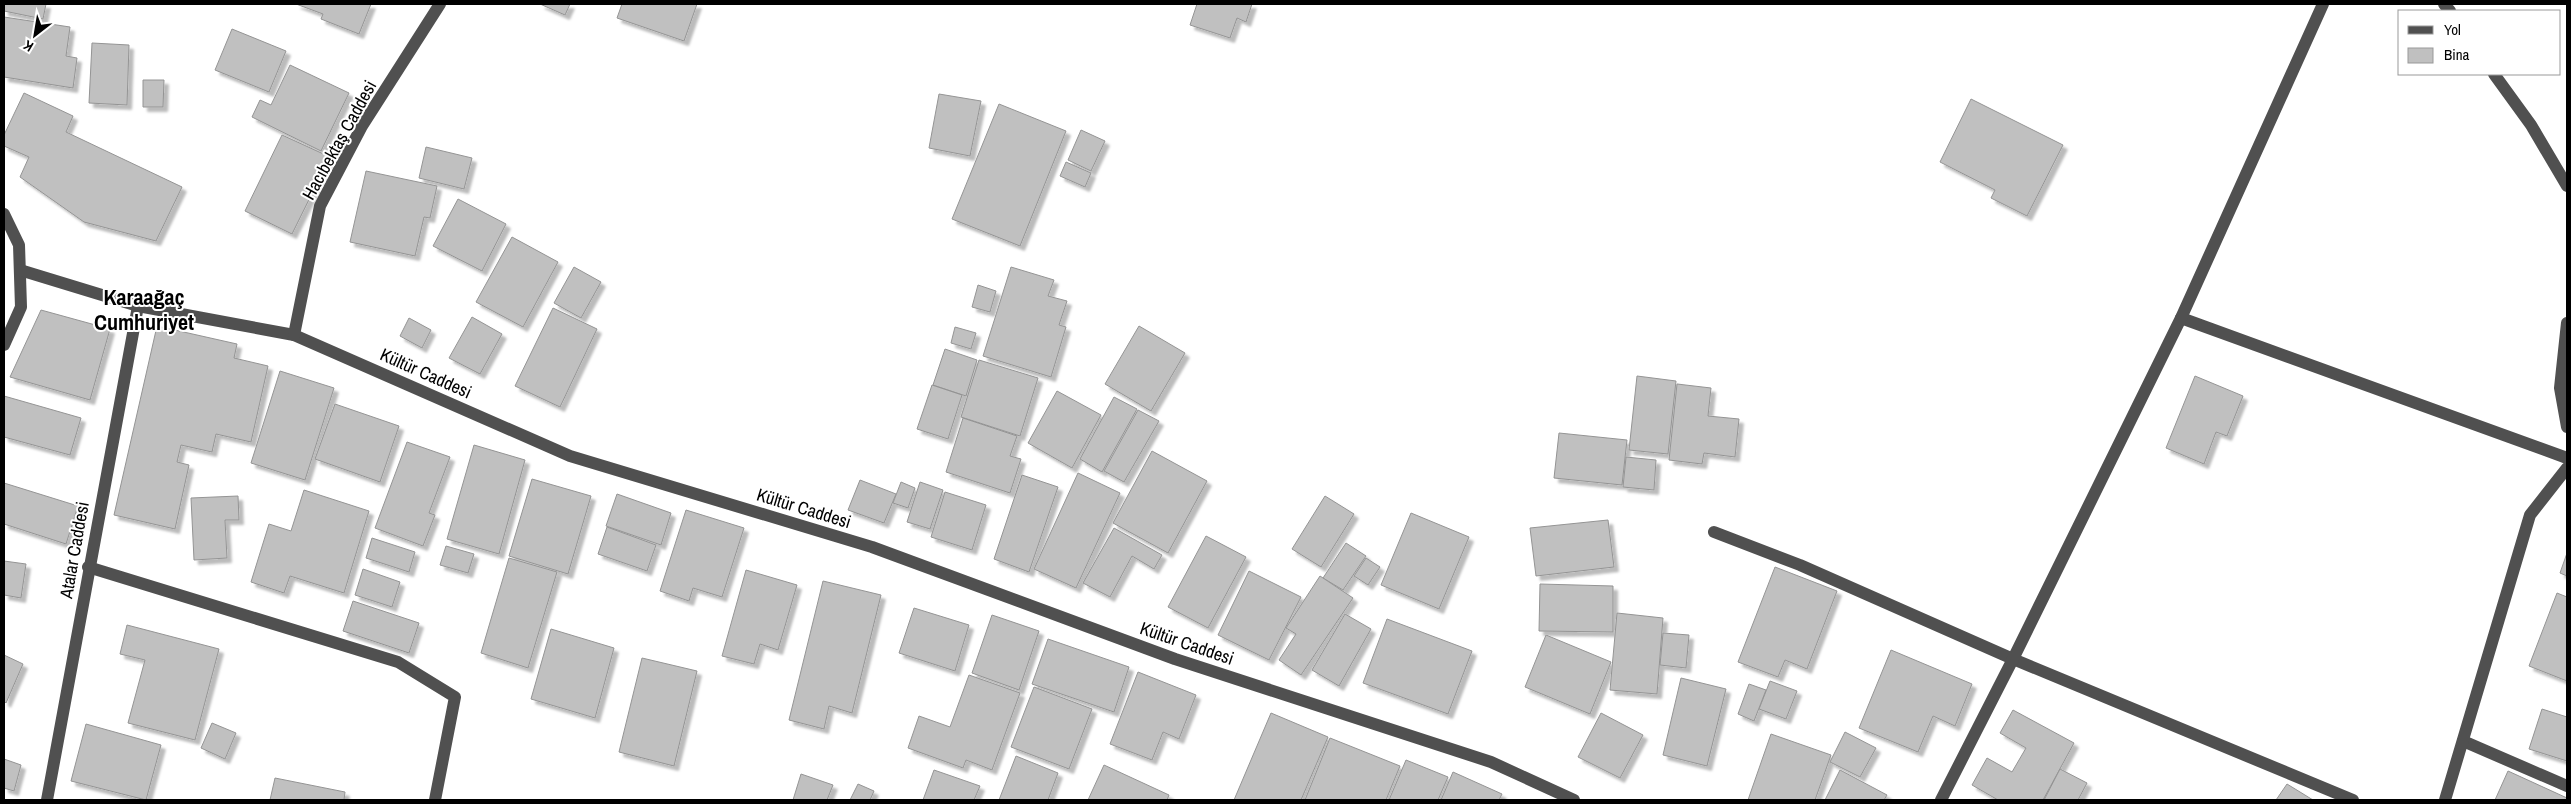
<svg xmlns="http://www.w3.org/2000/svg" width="2571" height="804" font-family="'Archivo Narrow',sans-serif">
<defs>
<filter id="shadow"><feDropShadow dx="4.5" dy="4.5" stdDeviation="1" flood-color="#0004"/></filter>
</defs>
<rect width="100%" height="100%" fill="#fff"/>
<g fill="#c0c0c0" stroke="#949494" filter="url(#shadow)">
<polygon points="4,4 46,4 43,19 4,11"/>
<polygon points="296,4 371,4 359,34 321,19 323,14"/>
<polygon points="540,4 570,4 565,15"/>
<polygon points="622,4 697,4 684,41 617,18"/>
<polygon points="1197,4 1252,4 1246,22 1237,18 1230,38 1190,25"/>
<polygon points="4,17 70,27 66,56 77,58 73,88 4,77"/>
<polygon points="232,29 286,51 269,92 215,70"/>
<polygon points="92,43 129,45 127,105 89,103"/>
<polygon points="290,65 349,93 321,151 252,117 260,100 271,105"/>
<polygon points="143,80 164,80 163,107 143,107"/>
<polygon points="24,93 73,116 66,132 182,187 156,241 84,222 20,177 29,157 4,146 4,135"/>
<polygon points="939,94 981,101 970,156 929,148"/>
<polygon points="1971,99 2063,145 2027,216 1991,198 1995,190 1940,162"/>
<polygon points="999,104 1066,131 1020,246 952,219"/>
<polygon points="1081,130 1105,141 1091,171 1068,160"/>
<polygon points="282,135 330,157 292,234 245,211"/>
<polygon points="426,147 472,158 464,189 419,178"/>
<polygon points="1066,162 1091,173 1085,187 1060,176"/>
<polygon points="366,171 437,186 430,218 424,217 415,256 350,242"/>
<polygon points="458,199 506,224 482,271 433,246"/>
<polygon points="512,237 558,262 523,327 476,302"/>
<polygon points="574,267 601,282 581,318 554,303"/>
<polygon points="1011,267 1054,280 1048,296 1067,301 1059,325 1066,327 1051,377 983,356"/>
<polygon points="978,285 996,291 990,312 972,307"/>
<polygon points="553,308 597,329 560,407 515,386"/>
<polygon points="41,310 110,329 90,400 10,377"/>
<polygon points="472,317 502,334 480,374 449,358"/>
<polygon points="409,318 431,330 422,348 400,336"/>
<polygon points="157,326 237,344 234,358 268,366 251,442 216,434 212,452 181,445 177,462 189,465 175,529 114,515"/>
<polygon points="1139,326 1185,353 1151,411 1105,384"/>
<polygon points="955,327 976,333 971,349 951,343"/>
<polygon points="945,349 977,360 966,396 933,385"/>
<polygon points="979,360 1038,378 1020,436 961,417"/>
<polygon points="280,371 334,388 305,480 251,463"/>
<polygon points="1637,376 1676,381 1668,454 1629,450"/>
<polygon points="2195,376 2243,396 2227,436 2216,432 2204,464 2166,448"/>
<polygon points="1677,384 1711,388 1708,416 1739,419 1735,457 1704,453 1702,464 1669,460"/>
<polygon points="932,385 962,395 948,439 917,429"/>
<polygon points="1057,391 1101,415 1072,468 1028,443"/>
<polygon points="4,396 81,418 70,455 4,437"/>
<polygon points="1114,397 1137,409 1102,472 1080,459"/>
<polygon points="335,404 399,426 380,482 315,459"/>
<polygon points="1138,410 1159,421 1124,482 1104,471"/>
<polygon points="963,418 1017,436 1010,456 1021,459 1010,493 946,472"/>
<polygon points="1559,433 1627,440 1622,485 1554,478"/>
<polygon points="407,442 450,457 429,513 435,515 423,546 375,528"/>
<polygon points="474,445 525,460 499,554 447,539"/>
<polygon points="1152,451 1207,481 1168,553 1113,523"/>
<polygon points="1626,457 1656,460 1654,490 1623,487"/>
<polygon points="1078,473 1120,493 1076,588 1034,569"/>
<polygon points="1022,475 1058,487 1029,572 994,559"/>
<polygon points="532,479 591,496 568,574 509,556"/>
<polygon points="860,480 896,494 884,523 848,510"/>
<polygon points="901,482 915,488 908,508 893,503"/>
<polygon points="920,482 943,490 930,529 907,522"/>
<polygon points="4,483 78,506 66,544 4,524"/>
<polygon points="304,490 369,511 344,593 290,576 284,593 251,582 269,524 291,531"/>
<polygon points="945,492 986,505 972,550 931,537"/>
<polygon points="617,494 671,513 661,545 606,526"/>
<polygon points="238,496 239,520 225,520 227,558 194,560 191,498"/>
<polygon points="1325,496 1354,514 1321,567 1292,549"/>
<polygon points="686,510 744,528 722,597 693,588 689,601 660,591"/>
<polygon points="1411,513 1469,537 1439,609 1381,585"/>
<polygon points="1608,520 1614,567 1536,576 1530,528"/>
<polygon points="607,527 656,545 647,571 598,554"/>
<polygon points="1114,528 1162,555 1154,569 1132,556 1110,597 1083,583"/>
<polygon points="1206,536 1246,557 1208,628 1168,607"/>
<polygon points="372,538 415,552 409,572 366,558"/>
<polygon points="1346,543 1366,556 1343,590 1323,578"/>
<polygon points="446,546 474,554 468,573 440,565"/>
<polygon points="2567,553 2567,576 2560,573"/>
<polygon points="509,558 557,572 528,668 481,653"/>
<polygon points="1366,558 1380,567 1368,585 1354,576"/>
<polygon points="4,561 26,564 21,598 4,595"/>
<polygon points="1775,567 1837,591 1807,669 1785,660 1778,677 1738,662"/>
<polygon points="363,569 400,582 392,607 355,595"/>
<polygon points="746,570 797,585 778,650 760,644 754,664 722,656"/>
<polygon points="1249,571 1301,597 1269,660 1218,635"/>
<polygon points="1320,576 1353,598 1301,675 1279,660 1296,634 1286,628"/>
<polygon points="823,581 881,595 852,713 829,706 824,729 789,720"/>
<polygon points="1540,584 1613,586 1613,632 1539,631"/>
<polygon points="2557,593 2567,597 2567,681 2529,666"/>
<polygon points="353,601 419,623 409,653 343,631"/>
<polygon points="914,608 969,625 955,671 899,653"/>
<polygon points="1617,613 1663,618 1657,694 1610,690"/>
<polygon points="1345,614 1371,629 1339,686 1312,670"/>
<polygon points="992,615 1039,631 1019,690 972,673"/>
<polygon points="1387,619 1472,651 1448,714 1363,683"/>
<polygon points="127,625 219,649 195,740 128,723 145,660 120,654"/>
<polygon points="551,629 614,648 595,718 531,699"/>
<polygon points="1663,633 1689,635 1686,668 1660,665"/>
<polygon points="1546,635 1611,662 1590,714 1525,687"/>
<polygon points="1048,639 1129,667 1114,712 1032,684"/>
<polygon points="1891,650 1972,684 1955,726 1933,716 1918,752 1859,728"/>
<polygon points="4,655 23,664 6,703 4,701"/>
<polygon points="642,658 697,671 674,766 619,752"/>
<polygon points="1138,672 1196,695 1179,739 1163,732 1152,760 1110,744"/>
<polygon points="969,675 1020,693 992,770 966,760 963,768 908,748 919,716 950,727"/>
<polygon points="1681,678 1726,689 1707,766 1663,755"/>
<polygon points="1770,681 1797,691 1786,719 1759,709"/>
<polygon points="1749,684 1766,690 1754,721 1738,714"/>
<polygon points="1034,687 1092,709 1069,769 1011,747"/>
<polygon points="2542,709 2567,717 2567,761 2529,749"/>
<polygon points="2013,710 2074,743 2043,800 1998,800 1972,785 1987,758 2012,772 2026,748 2000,733"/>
<polygon points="1271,713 1328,737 1301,800 1234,800"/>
<polygon points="1601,713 1643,735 1620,778 1578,757"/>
<polygon points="212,723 236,733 225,759 201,748"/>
<polygon points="86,724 161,745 146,800 71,781"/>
<polygon points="1845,732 1876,748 1860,777 1830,762"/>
<polygon points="1771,734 1831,755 1815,800 1748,800"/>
<polygon points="1330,738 1400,766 1386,800 1305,800"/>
<polygon points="1016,756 1058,773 1048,800 999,800"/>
<polygon points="4,759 21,765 14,791 4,788"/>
<polygon points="1406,760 1448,777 1438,800 1389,800"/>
<polygon points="1104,765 1169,795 1167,800 1088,800"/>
<polygon points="2060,769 2087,783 2078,800 2044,800"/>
<polygon points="934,770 980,786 974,800 923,800"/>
<polygon points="1840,770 1887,795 1884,800 1825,800"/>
<polygon points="2508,771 2567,798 2567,800 2495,800"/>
<polygon points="1453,772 1502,794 1499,800 1441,800"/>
<polygon points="801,774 833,785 827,800 793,800"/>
<polygon points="275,778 345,792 344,800 270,800"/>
<polygon points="858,784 874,791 870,800 850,800"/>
<polygon points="2287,784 2313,800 2276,800"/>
</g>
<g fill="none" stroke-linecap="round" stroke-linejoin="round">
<g stroke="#505050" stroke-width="12">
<polyline points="2444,4 2450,11"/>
<polyline points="2494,74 2531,125 2567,186"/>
<polyline points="4,214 19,245 21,307 4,345"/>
<polyline points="20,270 138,306 294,335 570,456 872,547 1175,659 1491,762 1574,800"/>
<polyline points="2181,318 2567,458"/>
<polyline points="2567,323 2560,388 2567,427"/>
<polyline points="294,335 320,206 362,126 440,4"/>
<polyline points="1714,532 1800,565 2013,659 2353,800"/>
<polyline points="88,567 398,662 455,697 435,800"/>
<polyline points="2463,741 2567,786"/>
<polyline points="47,800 138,306"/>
<polyline points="1941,800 2013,659 2181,318 2323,4"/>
<polyline points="2445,800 2530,515 2567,468"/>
</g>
</g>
<g text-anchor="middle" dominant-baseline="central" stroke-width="4" stroke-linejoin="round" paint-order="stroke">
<g font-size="18" fill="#000" stroke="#fff">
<text transform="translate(339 140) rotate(-61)">Hacıbektaş Caddesi</text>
<text transform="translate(426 373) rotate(24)">Kültür Caddesi</text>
<text transform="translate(804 508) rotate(17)">Kültür Caddesi</text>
<text transform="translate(74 550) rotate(-80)">Atalar Caddesi</text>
<text transform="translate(1187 643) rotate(19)">Kültür Caddesi</text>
</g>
<g font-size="22" font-weight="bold" fill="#000" stroke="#fff">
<text x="144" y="297">Karaağaç<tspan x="144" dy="25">Cumhuriyet</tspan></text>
</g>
</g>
<rect width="2571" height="804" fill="none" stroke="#000000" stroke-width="10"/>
<rect x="2398" y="10" width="162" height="65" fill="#ffffff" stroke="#999999"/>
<rect x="2408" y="26" width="25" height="8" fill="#505050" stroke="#999999"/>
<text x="2444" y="35" font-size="15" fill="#000000">Yol</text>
<rect x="2408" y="48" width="25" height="15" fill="#c0c0c0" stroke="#999999"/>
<text x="2444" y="60" font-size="15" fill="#000000">Bina</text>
<g transform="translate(35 35) rotate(211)" stroke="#ffffff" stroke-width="4" paint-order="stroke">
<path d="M0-4L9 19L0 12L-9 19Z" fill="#000000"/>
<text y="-8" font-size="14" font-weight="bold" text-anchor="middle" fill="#000000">K</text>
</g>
</svg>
